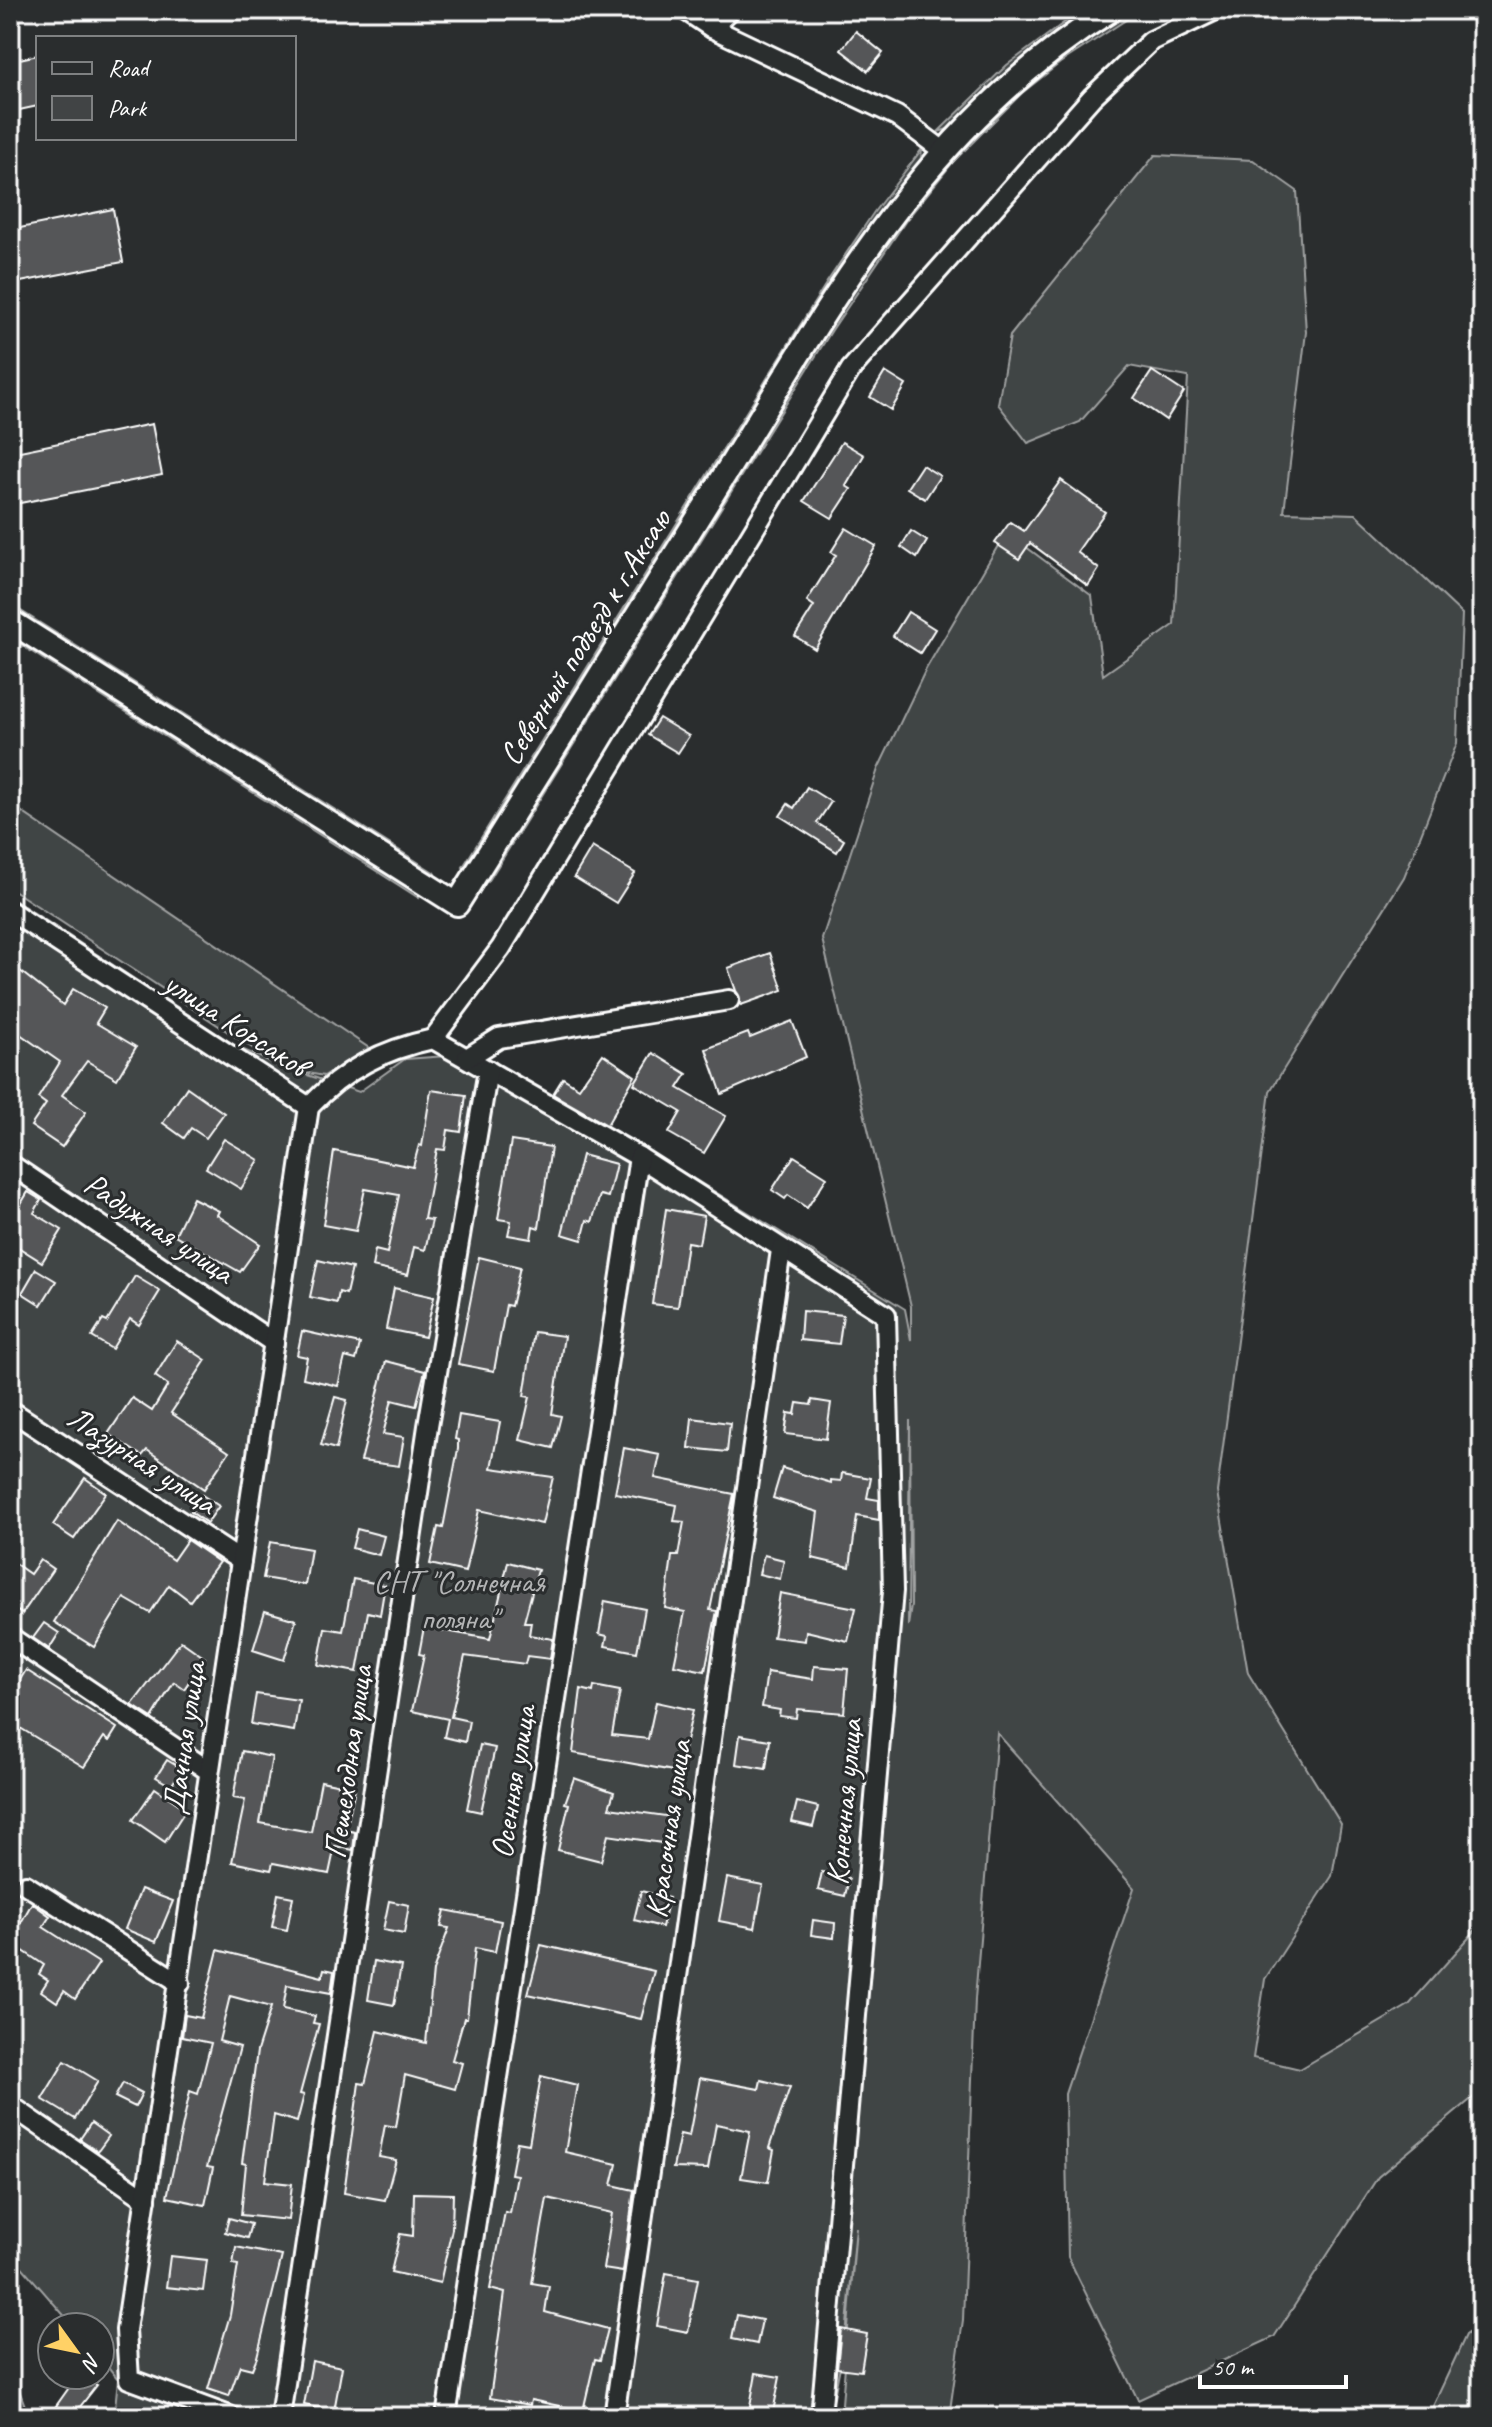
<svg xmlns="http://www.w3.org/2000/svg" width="1492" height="2427" font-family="Caveat,sans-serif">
<rect width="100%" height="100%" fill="#2a2d2e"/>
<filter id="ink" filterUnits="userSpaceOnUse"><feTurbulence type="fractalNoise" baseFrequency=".0125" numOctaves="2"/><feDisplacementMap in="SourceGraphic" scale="16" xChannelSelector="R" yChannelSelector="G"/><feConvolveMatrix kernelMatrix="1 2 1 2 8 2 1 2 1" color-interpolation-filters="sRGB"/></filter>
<g filter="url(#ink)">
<g fill="#414445" stroke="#a0a2a2" stroke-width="2" fill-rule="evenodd">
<polygon points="1081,10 1092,10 1020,62 948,129 938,132 1007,65"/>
<polygon points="1130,10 1141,10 1060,63 1022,93 953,162 907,219 832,330 488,882 483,879 838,310 923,188 1015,92 1089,35"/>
<polygon points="922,149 921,158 832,285 468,870 463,867 827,282 874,212"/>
<path d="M1155 155 1253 160 1297 191 1306 332 1284 512 1356 514 1462 614 1457 743 1404 877 1270 1091 1217 1492 1248 1673 1341 1824 1332 1876 1265 1979 1253 2058 1300 2069 1409 2005 1482 1923V2090L1378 2177 1274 2337 1138 2400 1068 2257 1065 2094 1134 1888 997 1733 975 1999 963 2320 949 2417H841L856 2227 846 2336 830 2417H114L118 2379 100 2357V2327H74L10 2253V897L239 1048 278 1065 10 888V804L369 1048 324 1076 292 1070 359 1092 405 1059 475 1054 665 1161 905 1309 911 1340V1306L822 939 878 769 926 669 1006 532 1092 596 1103 675 1174 625 1188 377 1129 366 1080 422 1028 443 998 404 1010 336ZM910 1420 911 1606 908 1626V1625Z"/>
<polygon points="10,604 435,873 432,878 10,610"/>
<polygon points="10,631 422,892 419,898 10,638"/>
<polygon points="1482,2324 1482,2417 1428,2417 1466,2335"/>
<polygon points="10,2365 29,2417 10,2417"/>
</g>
<g fill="#555758" stroke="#fff" stroke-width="2">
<polygon points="856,31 883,53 868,71 841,50"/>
<polygon points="38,55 38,106 10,112 10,61"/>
<polygon points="113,209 123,262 10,284 10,230"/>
<polygon points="1152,371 1184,392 1166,420 1134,398"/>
<polygon points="885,372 906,385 891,410 870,397"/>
<polygon points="152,424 162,475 10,505 10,453"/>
<polygon points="842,442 864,455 846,486 851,489 832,518 804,501"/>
<polygon points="922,465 940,476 925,499 907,488"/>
<polygon points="1061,480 1105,512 1077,552 1099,569 1088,586 1030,543 1019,559 995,543 1010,522 1024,531"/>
<polygon points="846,528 876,546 815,649 795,636 814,606 807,601 836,555 831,552"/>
<polygon points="911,531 927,541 917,558 901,547"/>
<polygon points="908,612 935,629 920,653 893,636"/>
<polygon points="659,718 689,736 678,753 648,735"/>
<polygon points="807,787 831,802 817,823 844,840 837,852 780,816 788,804 794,808"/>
<polygon points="592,847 635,873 616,903 574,877"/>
<polygon points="770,953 783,990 741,1005 728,968"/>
<polygon points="10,963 63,1005 73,989 105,1008 96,1023 136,1047 117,1079 87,1061 62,1095 86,1112 62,1147 31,1126 46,1104 38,1098 60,1062 10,1027"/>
<polygon points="792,1021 806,1057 722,1094 706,1049 748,1033 750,1038"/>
<polygon points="653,1053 687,1074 678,1088 726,1116 704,1153 669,1133 681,1112 634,1084"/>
<polygon points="603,1054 635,1076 607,1125 553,1094 563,1078 579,1088"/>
<polygon points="187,1087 224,1113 206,1138 191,1128 184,1138 163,1123"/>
<polygon points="431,1090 466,1095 461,1132 448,1130 445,1150 437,1149 424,1219 432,1220 425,1250 414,1247 408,1275 372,1267 375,1250 387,1253 399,1195 365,1189 356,1231 323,1225 334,1151 413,1167 419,1145 422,1146"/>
<polygon points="224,1139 259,1160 241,1189 206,1168"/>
<polygon points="511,1141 551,1147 539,1228 533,1226 531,1239 508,1235 511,1221 498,1219"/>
<polygon points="582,1155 616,1164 608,1197 600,1195 592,1222 587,1220 582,1240 562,1234"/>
<polygon points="794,1156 827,1177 807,1208 788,1195 785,1199 772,1190"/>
<polygon points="28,1192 41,1200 34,1213 62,1230 42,1262 10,1242 10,1222"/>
<polygon points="193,1198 219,1211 217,1215 260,1244 240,1272 175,1235"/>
<polygon points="666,1209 704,1216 699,1244 687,1242 678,1307 652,1304"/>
<polygon points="479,1257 520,1267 511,1306 506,1305 494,1371 458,1364"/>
<polygon points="318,1260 352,1268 346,1294 339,1292 337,1303 310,1297"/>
<polygon points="36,1269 56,1281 41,1305 22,1293"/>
<polygon points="135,1276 160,1291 139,1325 130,1319 112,1349 92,1337 103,1320 107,1322"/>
<polygon points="394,1288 434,1297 425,1337 386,1329"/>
<polygon points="802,1311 843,1315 839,1344 800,1340"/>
<polygon points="302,1331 360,1344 356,1360 345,1357 338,1386 303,1378 307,1357 297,1355"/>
<polygon points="534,1332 564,1336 552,1414 561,1416 553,1448 520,1440 530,1397 524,1396"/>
<polygon points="177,1341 206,1360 171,1413 229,1452 204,1489 147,1450 142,1456 108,1434 132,1398 152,1411 168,1385 155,1376"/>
<polygon points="386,1361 425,1371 416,1406 392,1400 383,1434 404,1437 399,1466 361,1461"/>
<polygon points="335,1397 347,1400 336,1449 321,1445"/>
<polygon points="812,1400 831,1403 826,1439 785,1434 788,1413 795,1414 797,1403 811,1405"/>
<polygon points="459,1415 500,1422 491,1468 553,1477 542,1524 479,1510 465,1572 430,1564 438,1527 443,1528 458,1449 458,1440 455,1439"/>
<polygon points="692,1418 730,1423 727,1452 689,1448"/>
<polygon points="624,1448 660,1455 655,1478 734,1494 710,1610 717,1611 705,1671 674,1665 685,1612 665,1608 672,1556 678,1556 684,1522 674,1521 677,1505 615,1493"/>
<polygon points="782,1468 831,1483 831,1480 841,1481 842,1473 871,1478 867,1498 879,1500 879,1520 857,1516 850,1567 812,1558 818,1512 773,1498"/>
<polygon points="85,1478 106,1493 74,1539 53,1525"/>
<polygon points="202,1495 219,1506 207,1523 191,1512"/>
<polygon points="117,1521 173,1560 187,1540 219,1562 190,1601 169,1585 150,1613 124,1598 94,1647 54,1622"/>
<polygon points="357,1529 384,1536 379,1555 352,1548"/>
<polygon points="270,1542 311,1549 305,1585 263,1578"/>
<polygon points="764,1555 784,1560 780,1579 759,1574"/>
<polygon points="10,1560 30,1574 40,1560 53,1569 22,1614 10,1606"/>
<polygon points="508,1562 538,1570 524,1622 531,1622 529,1635 553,1639 550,1659 527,1656 525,1664 465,1656 451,1717 469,1721 465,1742 444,1737 448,1719 412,1711 424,1655 419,1654 424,1627 490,1639"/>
<polygon points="353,1579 385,1585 380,1615 368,1612 357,1672 318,1665 325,1628 343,1631"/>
<polygon points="780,1593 856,1608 848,1641 806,1631 805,1641 773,1637"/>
<polygon points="605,1601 645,1609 637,1652 605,1646 607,1636 599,1634"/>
<polygon points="265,1611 296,1620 284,1660 253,1650"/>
<polygon points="44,1623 59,1633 49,1649 33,1638"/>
<polygon points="181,1641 205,1658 184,1689 174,1682 152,1718 132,1705"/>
<polygon points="814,1666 848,1669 844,1713 797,1709 796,1718 779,1716 780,1710 762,1707 767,1672 813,1679"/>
<polygon points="26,1670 117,1728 109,1741 104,1737 84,1767 12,1723 16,1716 10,1712 10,1696"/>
<polygon points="594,1686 620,1691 612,1735 648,1739 656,1702 693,1710 679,1772 573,1753 581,1689 593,1692"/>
<polygon points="256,1694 299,1700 294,1731 251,1724"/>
<polygon points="740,1735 770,1740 766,1769 736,1764"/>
<polygon points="480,1745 495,1748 481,1812 467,1809"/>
<polygon points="242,1751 272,1757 260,1823 311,1832 321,1781 355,1788 346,1830 355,1832 353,1850 335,1846 329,1874 273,1863 271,1870 232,1862 245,1800 233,1798"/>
<polygon points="167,1760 182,1769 171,1786 156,1777"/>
<polygon points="574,1778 614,1792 609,1808 673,1817 669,1844 608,1835 601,1861 558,1850 569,1804 565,1803"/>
<polygon points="155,1788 186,1809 165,1842 133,1820"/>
<polygon points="797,1802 818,1807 813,1827 792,1822"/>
<polygon points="822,1872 849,1878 845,1896 818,1890"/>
<polygon points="727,1878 763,1885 755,1928 719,1921"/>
<polygon points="141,1889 173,1901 156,1942 125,1929"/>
<polygon points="641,1891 669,1898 662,1927 634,1920"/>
<polygon points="278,1894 293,1897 287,1930 272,1927"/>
<polygon points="389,1901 409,1905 404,1934 383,1930"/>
<polygon points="32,1903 50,1916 43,1927 99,1963 75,1999 64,1991 57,2002 41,1991 48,1980 39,1974 44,1965 10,1942"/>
<polygon points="445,1910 501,1921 495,1952 475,1948 467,2018 464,2018 452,2060 462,2063 455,2089 405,2075 396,2127 385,2125 379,2157 396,2160 385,2200 344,2193 359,2083 365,2084 378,2031 426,2043 433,1971 449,1928 441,1927"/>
<polygon points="813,1920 835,1923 834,1938 811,1935"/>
<polygon points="541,1945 654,1971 641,2019 528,1994"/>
<polygon points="218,1950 322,1977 324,1969 334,1971 331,1993 287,1985 283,2009 315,2016 313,2023 319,2024 300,2094 304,2095 297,2122 274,2115 265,2181 292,2184 288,2220 241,2215 246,2164 242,2163 257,2051 271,2007 230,1996 219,2041 240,2047 207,2167 213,2168 205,2205 167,2197 190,2091 198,2094 211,2043 182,2037 185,2015 201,2018"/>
<polygon points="374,1961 401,1966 394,2005 368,2000"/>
<polygon points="65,2061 98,2081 75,2119 42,2099"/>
<polygon points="541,2076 577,2085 565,2152 617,2164 612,2185 634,2190 623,2272 603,2269 612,2213 547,2198 532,2283 549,2286 545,2312 608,2329 600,2360 595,2359 583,2411 531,2400 530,2405 490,2398 505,2293 490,2289 505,2212 510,2213 517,2175 511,2174 517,2142 529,2144"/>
<polygon points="700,2078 759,2089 761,2080 790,2087 769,2148 774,2150 768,2182 741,2178 750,2131 716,2124 708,2169 673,2168 680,2134 689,2136"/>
<polygon points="123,2083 142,2093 135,2107 115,2097"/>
<polygon points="91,2123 109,2136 98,2151 80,2139"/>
<polygon points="414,2193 453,2194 452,2229 440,2283 391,2272 400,2234 413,2236"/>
<polygon points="229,2218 251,2224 247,2238 225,2232"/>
<polygon points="236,2247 282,2256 257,2357 252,2369 240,2366 229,2396 208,2389 230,2315 238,2265 233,2264"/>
<polygon points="170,2256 207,2260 203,2291 166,2287"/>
<polygon points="666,2273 698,2279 688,2332 657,2326"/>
<polygon points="737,2315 762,2320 757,2344 732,2339"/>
<polygon points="841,2329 867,2334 861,2371 837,2368"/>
<polygon points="312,2361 342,2367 334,2411 304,2405"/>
<polygon points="756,2373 780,2377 772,2417 748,2417"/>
<polygon points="78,2375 97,2385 72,2417 56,2406"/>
</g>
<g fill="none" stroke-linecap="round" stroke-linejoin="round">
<defs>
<g id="minor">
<polyline points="685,10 712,28 897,116 942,150"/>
<polyline points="712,28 730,10"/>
<path d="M10 911 309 1107C345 1069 382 1050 433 1039"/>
<polyline points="433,1039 639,1157 886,1315 893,1591 821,2417"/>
<polyline points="433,1039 501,948 851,369 1092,97 1151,41 1216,10"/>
<polyline points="467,1058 499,1038 729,1000"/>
<polyline points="10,1164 274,1343"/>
<polyline points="10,1410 241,1561"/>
<polyline points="10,1637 209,1771"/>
<polyline points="26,1885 180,1983"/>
<polyline points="10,2105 146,2199"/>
<polyline points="232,2417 129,2379 126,2330 309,1107"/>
<polyline points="280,2417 428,1426 488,1070"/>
<polyline points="446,2417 639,1157"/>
<polyline points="614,2417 781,1250"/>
</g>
<path id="tertiary" d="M10 621 457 904C546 763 634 620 722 479 834 299 925 125 1111 10"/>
</defs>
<use href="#minor" stroke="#fff" stroke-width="24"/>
<use href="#tertiary" stroke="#fff" stroke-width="28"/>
<use href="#minor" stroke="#2a2d2e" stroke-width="18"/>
<use href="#tertiary" stroke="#2a2d2e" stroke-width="22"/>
</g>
</g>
<g text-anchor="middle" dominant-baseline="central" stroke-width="6" stroke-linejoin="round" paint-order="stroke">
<g font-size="32" fill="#fff" stroke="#2a2d2e">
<text transform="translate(585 637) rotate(-58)">Северный подъезд к г.Аксаю</text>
<text transform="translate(236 1024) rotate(33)">улица Корсаков</text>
<text transform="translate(159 1228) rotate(34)">Радужная улица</text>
<text transform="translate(142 1460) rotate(33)">Лазурная улица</text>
<text transform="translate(184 1738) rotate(-82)">Дачная улица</text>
<text transform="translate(348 1762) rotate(-82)">Пешеходная улица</text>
<text transform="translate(513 1782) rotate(-81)">Осенняя улица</text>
<text transform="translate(844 1802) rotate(-85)">Конечная улица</text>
<text transform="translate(668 1829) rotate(-82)">Красочная улица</text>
</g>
<g font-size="32" fill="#b3b4b5" stroke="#2a2d2e">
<text x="459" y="1581">СНТ "Солнечная<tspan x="459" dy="37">поляна"</tspan></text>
</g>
</g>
<rect width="1492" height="2427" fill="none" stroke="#2a2d2e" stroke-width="40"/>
<rect x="20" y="20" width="1452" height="2387" fill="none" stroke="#fff" stroke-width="3" filter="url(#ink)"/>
<rect x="36" y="36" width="260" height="104" fill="#2a2d2e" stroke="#7f8182" stroke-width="2"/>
<rect x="52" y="62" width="40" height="12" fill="#2a2d2e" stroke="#7f8182" stroke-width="2"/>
<text x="108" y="76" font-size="24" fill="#ffffff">Road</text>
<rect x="52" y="96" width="40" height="24" fill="#414445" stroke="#7f8182" stroke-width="2"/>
<text x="108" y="116" font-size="24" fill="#ffffff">Park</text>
<g transform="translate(76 2351) rotate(123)"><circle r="38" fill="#2a2d2e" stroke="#7f8182" stroke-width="2"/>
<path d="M0-6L14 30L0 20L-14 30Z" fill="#ffd166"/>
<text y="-12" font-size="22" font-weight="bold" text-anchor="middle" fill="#ffffff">N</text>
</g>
<path d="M1200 2375v12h146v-12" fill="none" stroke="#ffffff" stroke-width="4"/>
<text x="1212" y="2375" font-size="24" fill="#ffffff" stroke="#2a2d2e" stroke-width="6" paint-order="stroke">50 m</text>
</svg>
